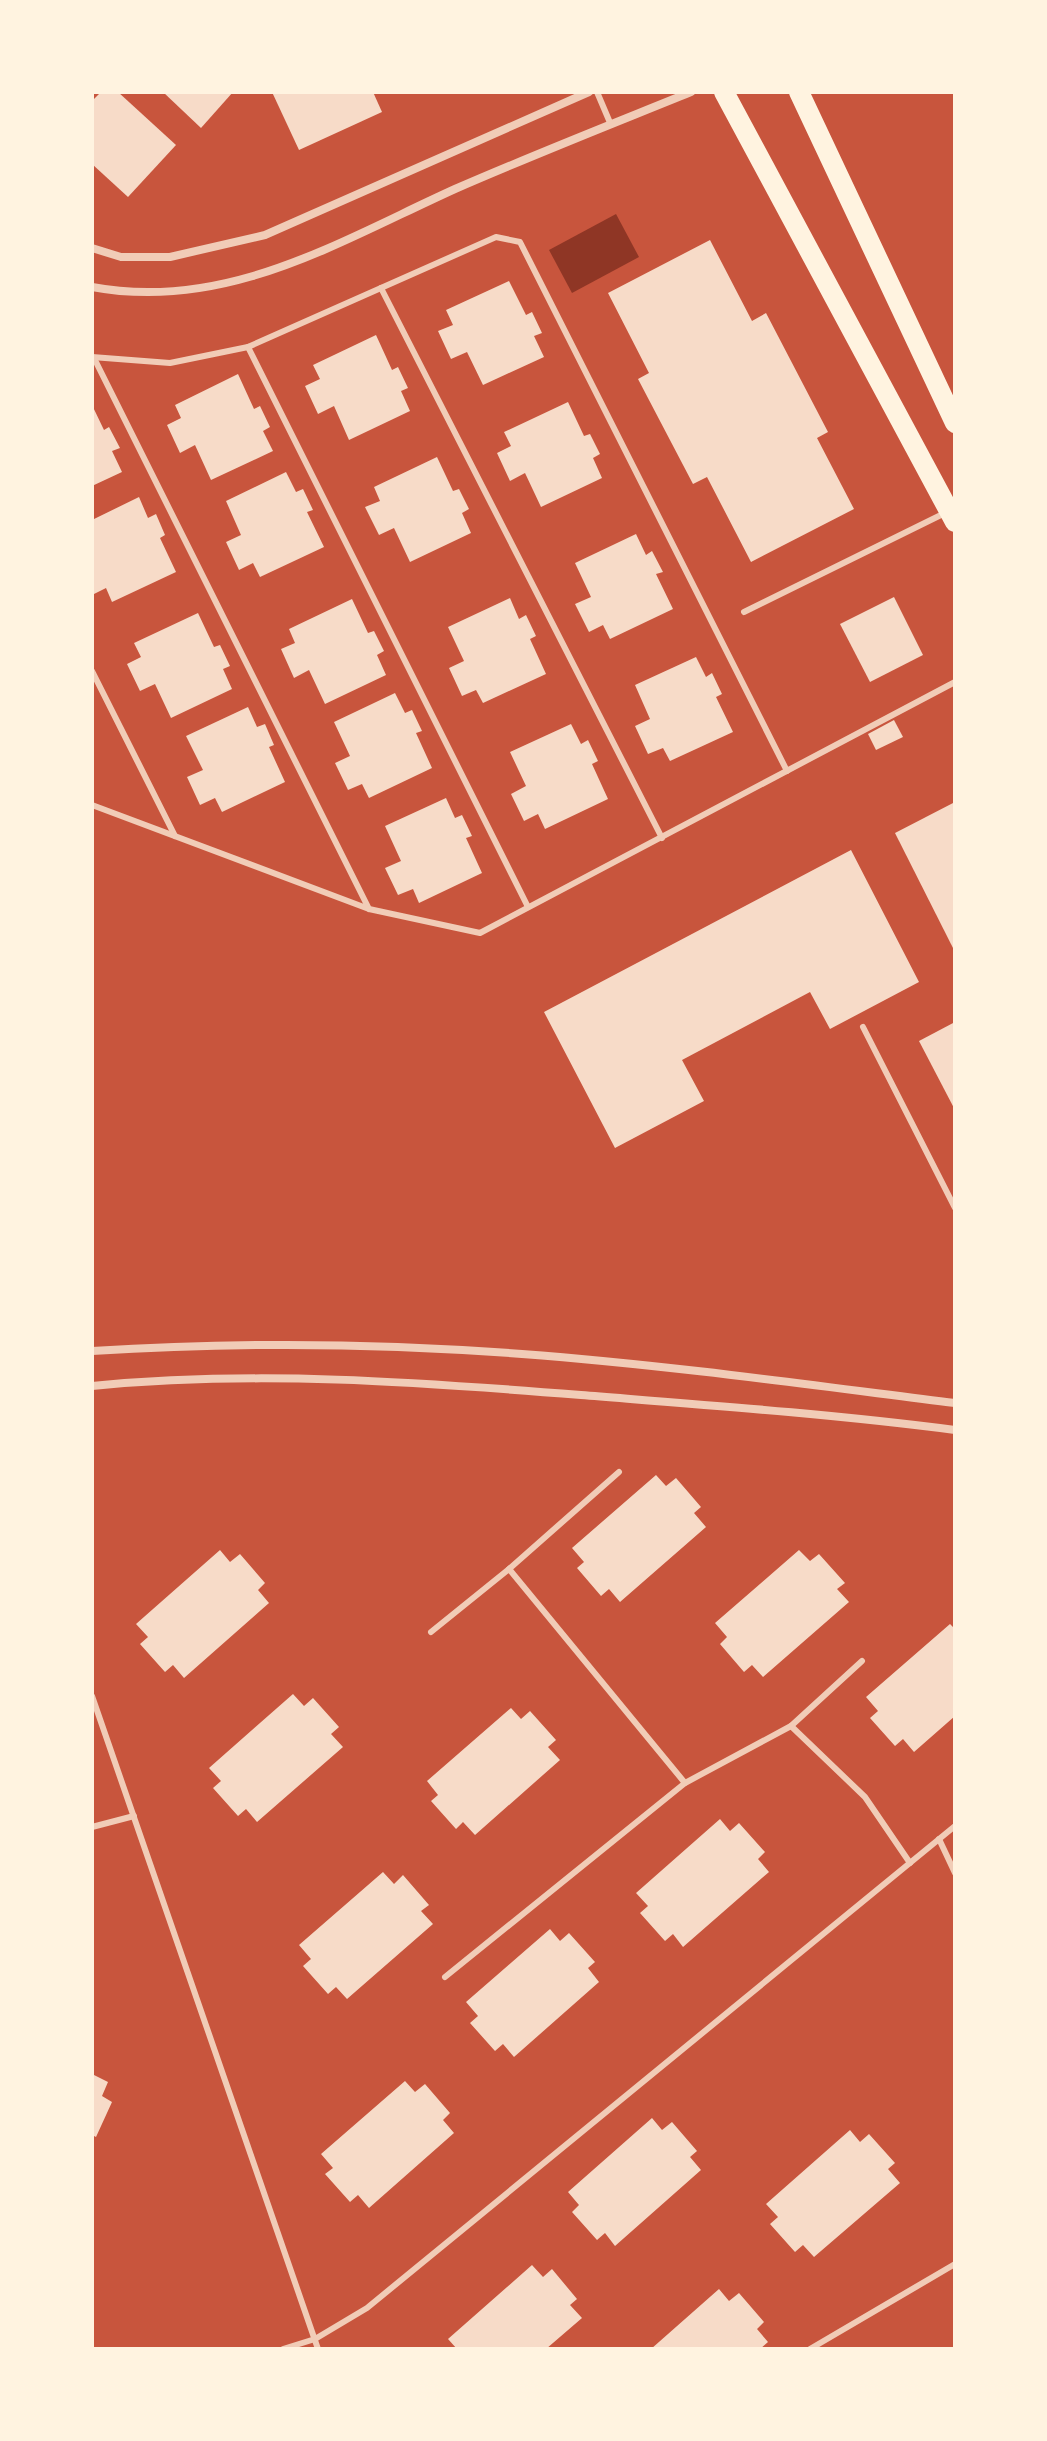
<svg xmlns="http://www.w3.org/2000/svg" width="1047" height="2441" font-family="Overpass,sans-serif">
<rect width="100%" height="100%" fill="#c8553d"/>
<polygon fill="#8f3625" points="616,214 639,257 572,293 549,250"/>
<g fill="#f7dbc8">
<polygon points="101,92 118,92 176,145 128,197 92,164 92,101"/>
<polygon points="163,92 233,92 201,128"/>
<polygon points="272,92 373,92 382,112 299,150"/>
<polygon points="710,240 752,321 766,313 828,432 817,438 854,509 751,562 707,477 693,484 638,379 649,373 608,293"/>
<polygon points="509,281 526,315 532,312 542,333 534,336 544,357 483,385 467,352 451,359 438,331 453,325 446,310"/>
<polygon points="376,335 392,370 398,367 408,388 401,391 410,411 349,440 334,406 318,414 305,386 320,379 313,365"/>
<polygon points="238,374 254,409 260,406 270,427 263,431 273,451 211,480 195,445 180,453 167,425 181,418 175,405"/>
<polygon points="568,402 584,436 590,434 600,454 593,458 602,478 541,507 525,473 510,481 497,453 511,446 504,432"/>
<polygon points="92,405 104,430 109,427 120,448 112,451 122,472 92,486"/>
<polygon points="437,457 453,491 459,489 469,509 462,513 471,533 410,562 394,528 379,535 365,507 380,501 374,487"/>
<polygon points="286,472 296,492 303,489 313,510 307,512 324,547 260,577 253,563 239,570 226,542 241,535 226,501"/>
<polygon points="139,497 148,518 156,514 165,535 160,538 176,572 112,602 106,588 92,595 92,520"/>
<polygon points="636,534 646,555 652,551 663,572 656,574 673,609 610,639 603,625 589,632 575,604 591,597 575,563"/>
<polygon points="894,597 923,655 870,682 840,624"/>
<polygon points="510,598 519,619 526,615 536,636 530,639 546,674 483,703 476,690 462,696 449,668 464,661 448,627"/>
<polygon points="352,599 368,633 374,631 384,651 377,655 386,675 325,704 309,670 294,678 281,649 295,643 289,629"/>
<polygon points="198,613 214,647 220,645 230,666 223,669 232,689 171,718 155,684 140,691 127,664 141,657 134,643"/>
<polygon points="696,657 706,677 712,673 722,694 716,697 733,732 670,761 663,748 648,754 635,726 650,719 635,685"/>
<polygon points="395,693 405,713 412,710 422,731 416,733 432,768 369,798 362,784 348,790 335,763 350,756 334,722"/>
<polygon points="248,707 257,727 265,724 274,745 269,747 285,782 222,812 215,798 200,805 187,777 203,770 186,736"/>
<polygon points="894,720 903,737 876,750 868,734"/>
<polygon points="571,724 581,744 588,740 598,761 592,764 608,799 545,829 538,814 524,821 511,794 526,786 510,752"/>
<polygon points="446,798 455,818 462,815 472,836 466,838 482,873 419,903 413,889 398,895 385,868 401,861 385,826"/>
<polygon points="955,802 955,952 895,833"/>
<polygon points="851,850 919,982 830,1029 810,992 682,1060 704,1101 615,1148 544,1012"/>
<polygon points="955,1022 955,1110 919,1041"/>
<polygon points="656,1475 666,1486 676,1478 701,1507 694,1513 706,1527 620,1602 609,1589 601,1596 577,1568 584,1562 572,1548"/>
<polygon points="220,1550 230,1562 240,1554 265,1583 258,1590 269,1603 184,1678 173,1665 165,1672 140,1644 148,1637 136,1624"/>
<polygon points="799,1550 810,1561 819,1554 845,1583 837,1589 849,1602 763,1677 752,1665 744,1672 720,1644 727,1637 715,1623"/>
<polygon points="950,1624 955,1629 955,1716 914,1752 903,1739 895,1746 870,1718 878,1711 866,1697"/>
<polygon points="293,1694 304,1706 313,1698 339,1727 331,1734 343,1747 257,1822 246,1809 238,1816 213,1788 221,1781 209,1768"/>
<polygon points="511,1708 521,1719 530,1711 556,1740 548,1747 560,1760 475,1835 463,1822 456,1829 431,1801 438,1795 427,1781"/>
<polygon points="720,1819 730,1831 739,1823 765,1852 758,1859 769,1872 683,1947 673,1934 665,1941 640,1913 648,1906 636,1893"/>
<polygon points="383,1872 394,1884 403,1875 429,1905 421,1911 433,1924 347,1999 336,1987 328,1994 303,1966 311,1959 299,1945"/>
<polygon points="550,1929 560,1941 569,1933 595,1962 588,1968 599,1982 514,2057 503,2044 495,2051 470,2023 478,2016 466,2002"/>
<polygon points="92,2074 108,2082 102,2096 112,2102 96,2137 92,2135"/>
<polygon points="405,2081 415,2092 425,2084 450,2113 443,2120 454,2133 369,2208 358,2195 350,2202 325,2174 333,2168 321,2154"/>
<polygon points="652,2118 662,2130 672,2122 697,2151 690,2157 701,2170 615,2246 605,2233 597,2240 572,2212 579,2205 568,2192"/>
<polygon points="850,2130 860,2142 869,2134 895,2163 888,2169 900,2183 814,2257 803,2245 795,2252 770,2224 778,2217 766,2204"/>
<polygon points="532,2265 543,2277 552,2269 577,2299 570,2305 582,2318 546,2349 457,2349 448,2339"/>
<polygon points="719,2289 729,2301 739,2293 764,2322 757,2329 768,2342 760,2349 651,2349"/>
</g>
<g fill="none" stroke-linecap="round" stroke-linejoin="round">
<g stroke="#f1ccb7" stroke-width="6">
<polyline points="597,92 611,125"/>
<polyline points="381,288 662,838"/>
<polyline points="248,347 528,907"/>
<polyline points="92,357 170,363 248,347 496,237 520,242 787,771"/>
<polyline points="94,358 369,909"/>
<polyline points="744,612 945,513"/>
<polyline points="92,671 175,836"/>
<polyline points="92,805 369,909 480,933 955,682"/>
<polyline points="863,1027 955,1208"/>
<polyline points="509,1569 685,1783"/>
<polyline points="431,1632 509,1569 619,1472"/>
<polyline points="92,1696 318,2349"/>
<polyline points="791,1726 865,1797 910,1863"/>
<polyline points="92,1827 134,1816"/>
<polyline points="939,1839 955,1873"/>
<polyline points="445,1977 685,1783 791,1726 862,1661"/>
<polyline points="283,2349 315,2339 367,2308 955,1826"/>
<polyline points="810,2349 955,2264"/>
</g>
<g stroke="#f1ccb7" stroke-width="8">
<polyline points="92,248 121,257 170,257 265,235 589,92"/>
<path d="M92 287C226 312 338 242 455 189 533 155 612 124 691 92"/>
<path d="M92 1351C235 1342 379 1343 522 1354 667 1365 811 1385 955 1403"/>
<path d="M92 1386C256 1370 418 1382 581 1395 706 1405 831 1414 955 1430"/>
</g>
<g stroke="#fff3e0" stroke-width="20">
<polyline points="724,92 955,522"/>
<polyline points="799,92 955,423"/>
</g>
</g>
<rect width="1047" height="2441" fill="none" stroke="#fff3e0" stroke-width="188"/>
</svg>
